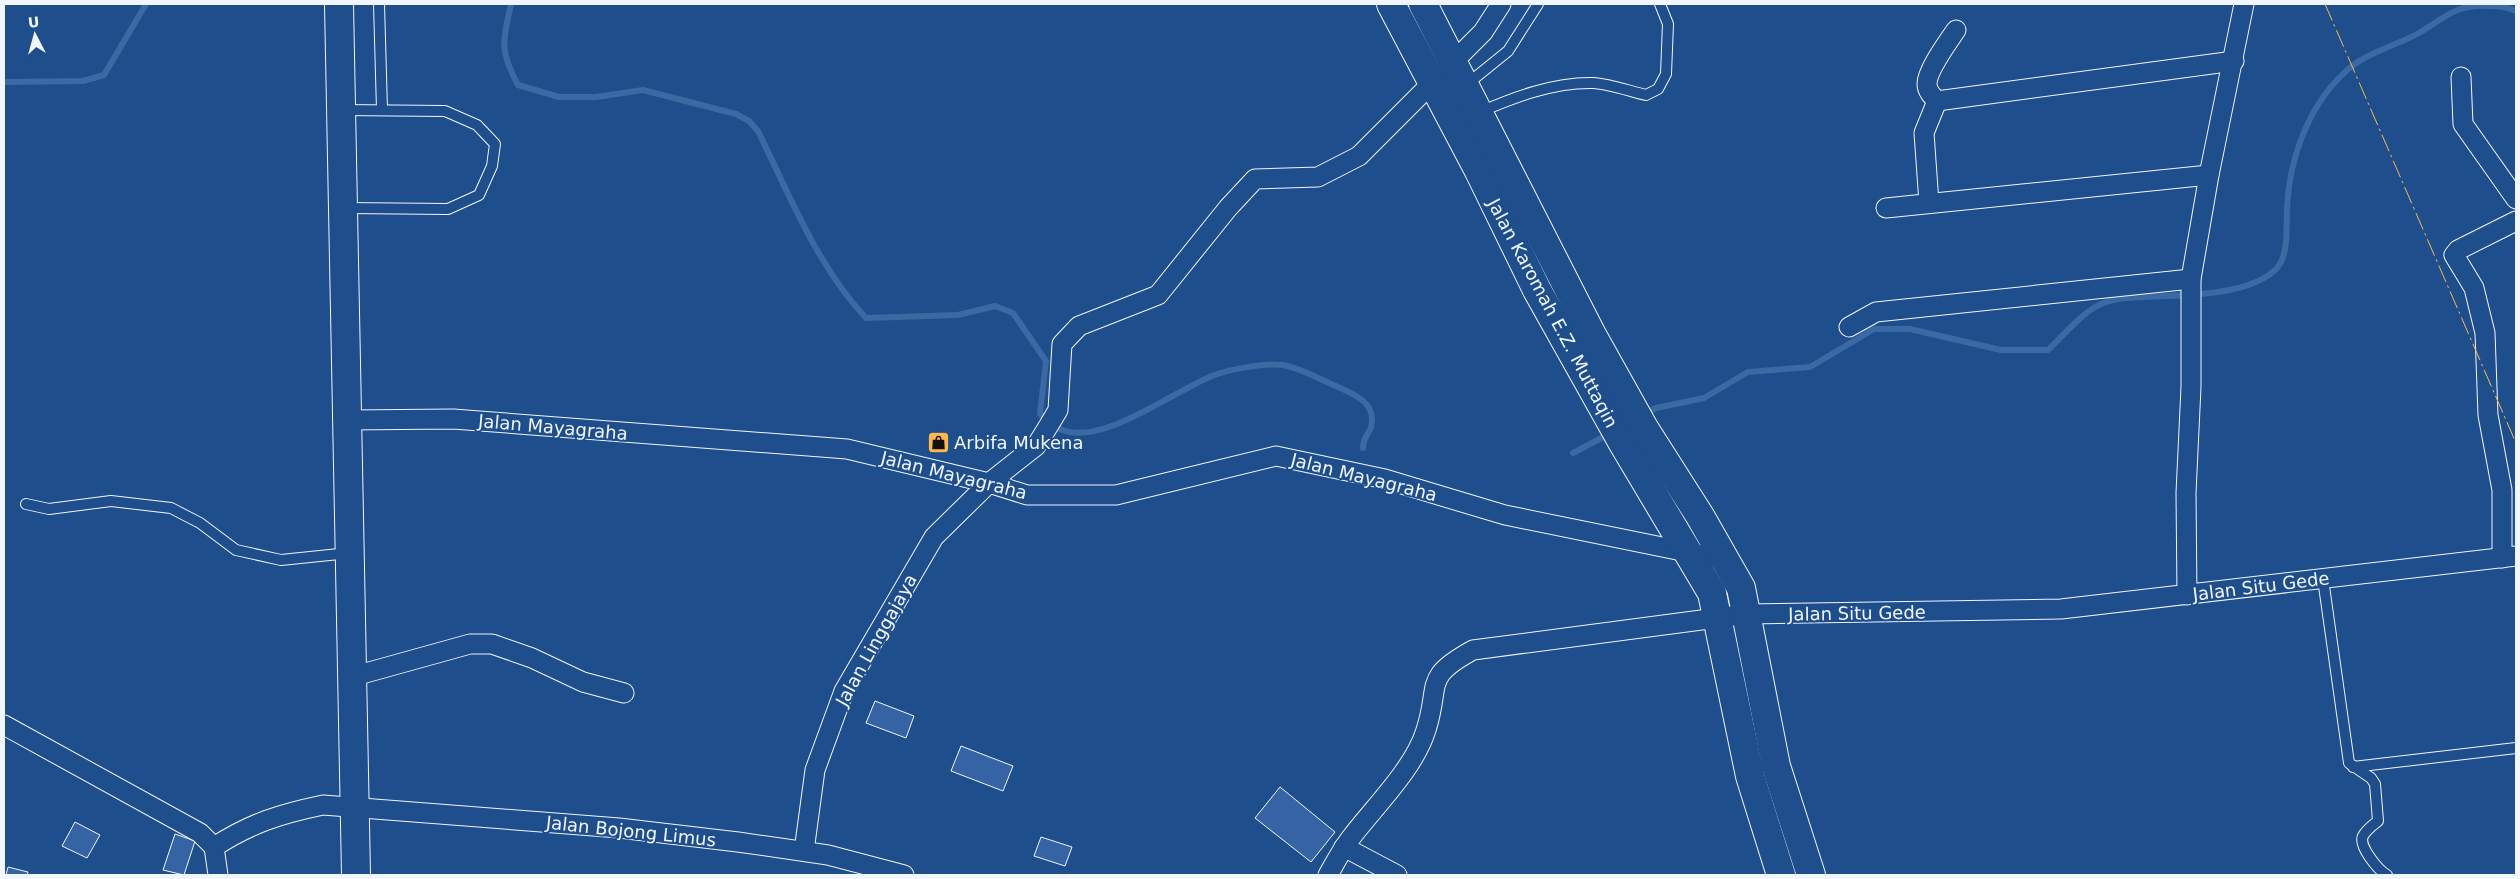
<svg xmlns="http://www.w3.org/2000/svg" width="2520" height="879" font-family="'DejaVu Sans',sans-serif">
<rect width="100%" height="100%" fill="#1f4e8c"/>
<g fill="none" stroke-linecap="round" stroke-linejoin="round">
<g stroke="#3b69a3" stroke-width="6">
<path d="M511 4C503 41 499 50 518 85L559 97H596L643 90 736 114 749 121 758 131C789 194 817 266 866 318L958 315 995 306 1013 313 1046 361 1040 414C1047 419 1055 427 1062 430 1103 446 1174 391 1212 376 1229 369 1265 363 1283 365 1299 368 1314 376 1329 383 1348 392 1378 400 1371 427 1368 436 1363 437 1363 448"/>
<polyline points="4,82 83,81 104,75 146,4"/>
<path d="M1645 414 1656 408 1704 398 1748 372 1810 367 1874 329H1910L2001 350H2048C2062 337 2082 313 2099 305 2112 298 2128 298 2143 297 2180 295 2250 297 2277 268 2289 254 2286 227 2287 210 2289 157 2310 100 2352 66 2371 51 2398 45 2419 33 2447 16 2456 4 2491 6 2500 6 2508 7 2516 11"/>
<polyline points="1573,453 1609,434"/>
</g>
</g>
<g fill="#3563a3" stroke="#f2f6ff">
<polygon points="875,701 914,716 906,738 866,723"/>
<polygon points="961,746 1013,766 1003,791 951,771"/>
<polygon points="1280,787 1335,832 1311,862 1255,818"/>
<polygon points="75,822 100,835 87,858 62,846"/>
<polygon points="175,834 195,841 184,875 163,870"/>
<polygon points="1041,837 1072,847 1065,866 1034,856"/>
<polygon points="8,867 28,872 27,875 6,875"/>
</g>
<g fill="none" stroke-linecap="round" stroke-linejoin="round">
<defs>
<g id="lane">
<polyline points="379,4 382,110"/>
<polyline points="1466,85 1508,51 1538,4"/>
<polyline points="342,110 445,111 477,125 495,144 492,166 479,195 448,209 345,208"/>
<path d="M1480 112C1515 97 1554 82 1593 83 1610 84 1629 91 1646 95L1658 89 1666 74 1668 24 1660 4"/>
<polyline points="26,504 49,509 111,501 171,508 200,523 236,550 281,560 349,553"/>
<path d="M2323 579 2349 763 2371 778 2375 784 2378 821C2373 825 2366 830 2363 836 2358 846 2379 871 2387 875"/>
<polyline points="2353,767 2516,748"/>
</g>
<g id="street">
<path d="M1956 30C1948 42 1927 70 1927 84 1927 91 1932 96 1937 101L2234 61"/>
<polyline points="2461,77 2463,124 2516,199"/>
<polyline points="1929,203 1924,133 1937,101"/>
<polyline points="1886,208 2209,175"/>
<polyline points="1849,327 1876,312 2191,279"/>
<polyline points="348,420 453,419 847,449 989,483 1027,495 1116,495 1276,456 1385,479 1505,515 1726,560"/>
<polyline points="2502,558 2502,490 2488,415 2485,333 2474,288 2454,255 2458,250 2516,221"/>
<polyline points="2187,595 2186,493 2191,387 2191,279 2209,175 2244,4"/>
<polyline points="351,677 470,644 492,644 532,658 583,682 624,693"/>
<polyline points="4,725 200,833 214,847 218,875"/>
<path d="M214 847C251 823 280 814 323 805L619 828 738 842 828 855 904 875"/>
<polyline points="1344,847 1397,875"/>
<polyline points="804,851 815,770 844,691 934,537 989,483 1036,446 1046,430 1058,410 1062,344 1079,326 1158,295 1228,208 1255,179 1318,177 1359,156 1483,32 1501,4"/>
<path d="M1328 875C1335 863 1341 851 1350 839 1374 807 1414 769 1426 730 1441 683 1422 678 1473 650L1747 614 2061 609 2516 556"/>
</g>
<g id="secondary">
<polyline points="1391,4 1479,171 1537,290 1621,440 1712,593 1750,776 1781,875"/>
<polyline points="1423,4 1591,333 1644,428 1700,516 1741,588 1776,766 1811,875"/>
</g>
<polyline id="primary" points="339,4 356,875"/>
</defs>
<use href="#lane" stroke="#f2f6ff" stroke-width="12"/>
<use href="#street" stroke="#f2f6ff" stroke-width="21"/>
<use href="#secondary" stroke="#f2f6ff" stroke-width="30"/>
<use href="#primary" stroke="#f2f6ff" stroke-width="30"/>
<use href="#lane" stroke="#1f4e8c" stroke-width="10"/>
<use href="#street" stroke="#1f4e8c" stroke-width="19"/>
<use href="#secondary" stroke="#1f4e8c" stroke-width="28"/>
<use href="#primary" stroke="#1f4e8c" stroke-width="28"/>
<polyline stroke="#ffb74d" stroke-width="1" stroke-dasharray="18 4 2.5 4" stroke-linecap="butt" points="2325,4 2516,443"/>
</g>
<defs>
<symbol id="shop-square" viewBox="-11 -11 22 22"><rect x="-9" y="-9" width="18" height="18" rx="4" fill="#ffb74d" stroke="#1f4e8c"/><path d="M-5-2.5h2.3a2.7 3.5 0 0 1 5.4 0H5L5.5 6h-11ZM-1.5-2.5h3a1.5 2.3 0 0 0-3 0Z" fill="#111"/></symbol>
</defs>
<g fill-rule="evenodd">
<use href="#shop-square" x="926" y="430" width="25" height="25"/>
</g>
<g text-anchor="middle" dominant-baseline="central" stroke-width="4" stroke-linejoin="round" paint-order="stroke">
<g font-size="18" fill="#f2f6ff" stroke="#1f4e8c">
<text transform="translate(1553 313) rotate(62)">Jalan Karomah E.Z. Muttaqin</text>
<text transform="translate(553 427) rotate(5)">Jalan Mayagraha</text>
<text transform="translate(954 475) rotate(14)">Jalan Mayagraha</text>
<text transform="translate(1364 477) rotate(14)">Jalan Mayagraha</text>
<text transform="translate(2261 586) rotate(-7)">Jalan Situ Gede</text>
<text transform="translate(1857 613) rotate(-1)">Jalan Situ Gede</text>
<text transform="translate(876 640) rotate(-61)">Jalan Linggajaya</text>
<text transform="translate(631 831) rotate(6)">Jalan Bojong Limus</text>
</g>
<g font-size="18" fill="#f2f6ff" stroke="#1f4e8c" text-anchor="start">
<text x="954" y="442">Arbifa Mukena</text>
</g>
</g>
<rect width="2520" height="879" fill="none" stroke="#f2f6ff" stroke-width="10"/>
<g transform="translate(35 35) rotate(354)" stroke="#1f4e8c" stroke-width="4" paint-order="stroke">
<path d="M0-4L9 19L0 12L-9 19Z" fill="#f2f6ff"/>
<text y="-8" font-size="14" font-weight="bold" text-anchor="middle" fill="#f2f6ff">U</text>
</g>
</svg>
